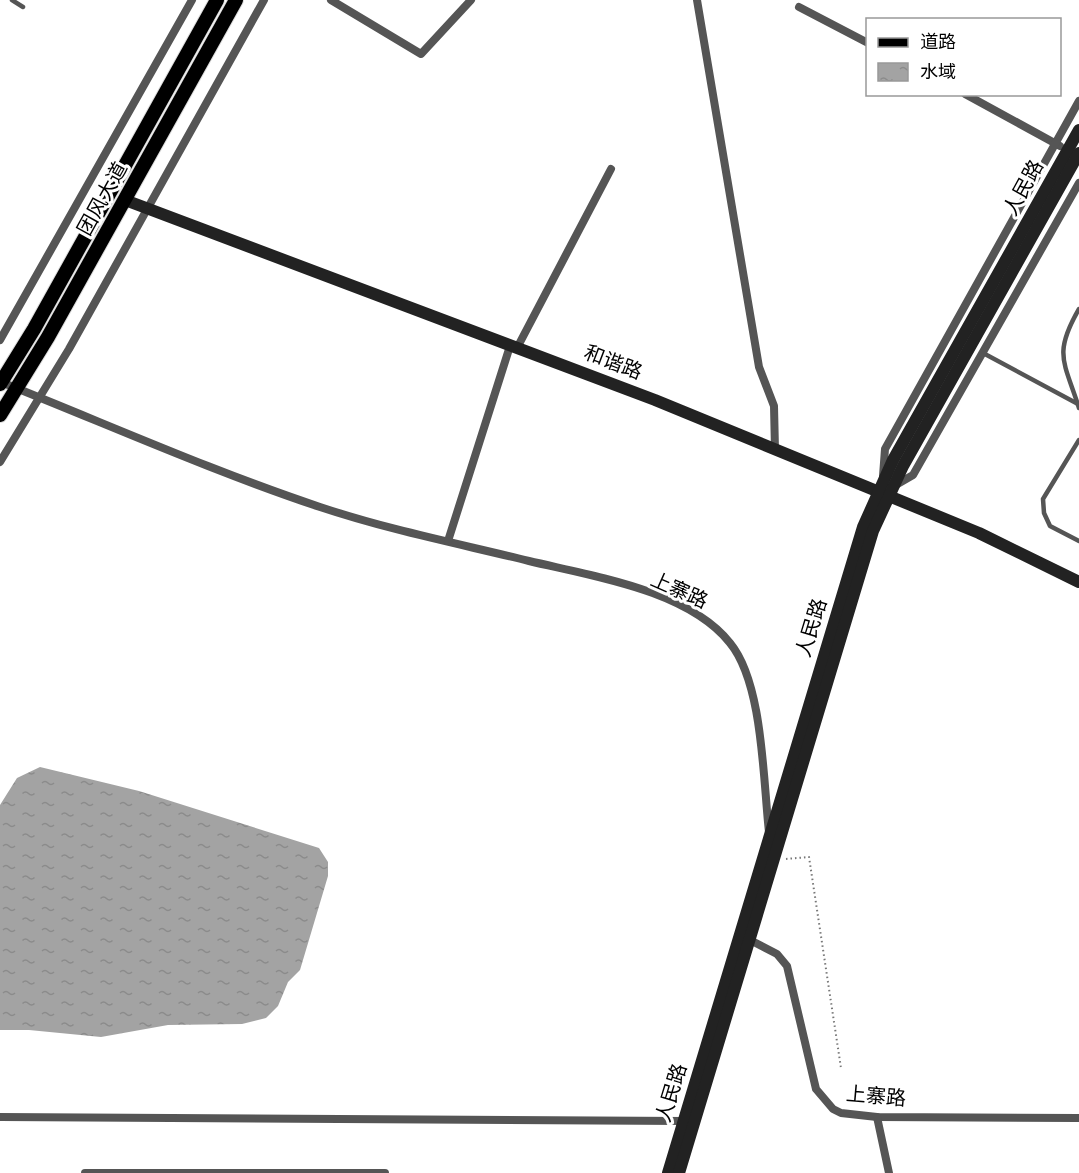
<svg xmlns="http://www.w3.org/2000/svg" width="1079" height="1173" font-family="'Sofia Sans Condensed','Noto Sans SC',sans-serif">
<defs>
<pattern id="water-ripples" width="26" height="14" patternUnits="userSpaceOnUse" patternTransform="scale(1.5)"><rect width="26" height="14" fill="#a3a3a3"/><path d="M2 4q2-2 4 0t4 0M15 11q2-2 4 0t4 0" fill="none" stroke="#8b8b8b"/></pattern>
</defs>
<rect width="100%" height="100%" fill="#fff"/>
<polygon fill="url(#water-ripples)" points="40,767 139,791 319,848 328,862 328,876 300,970 288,982 278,1006 266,1018 242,1024 168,1025 101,1037 29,1030 0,1030 0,805 17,778"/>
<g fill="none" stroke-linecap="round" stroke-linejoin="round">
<defs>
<g id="primary">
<polyline points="0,384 34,329 217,0"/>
<polyline points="0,415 48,337 236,0"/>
</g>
</defs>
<use href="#primary" stroke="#dbdbdb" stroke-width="16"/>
<polyline stroke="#777" stroke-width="2" stroke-dasharray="1.5 3" stroke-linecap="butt" points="786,859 809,857 841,1068"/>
<g stroke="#555" stroke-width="4.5">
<polyline points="12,0 23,7"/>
<path d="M1079 309C1053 354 1064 361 1079 408"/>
<polyline points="983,353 1078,404"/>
<polyline points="1079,440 1043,499 1044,513 1050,526 1079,541"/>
</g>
<g stroke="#555" stroke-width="8">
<polyline points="331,0 421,54 471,0"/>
<polyline points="697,0 759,367 774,406 775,450"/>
<polyline points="799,7 868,43"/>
<polyline points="965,94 1060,146"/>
<polyline points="0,340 192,0"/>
<polyline points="517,348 611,169"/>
<path d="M1 382C107 424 212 471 320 507 389 530 460 544 529 561 592 576 688 590 730 643 763 683 763 779 769 832"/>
<polyline points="0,462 69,349 264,0"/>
<polyline points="883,476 885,449 1079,101"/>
<polyline points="894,486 913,475 1079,183"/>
<polyline points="448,541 510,346"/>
<polyline points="750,940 777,954 787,966 816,1089 833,1109 841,1113 877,1117 1079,1118"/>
<polyline points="0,1117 684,1121"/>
<polyline points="877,1117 889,1173"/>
<polyline points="85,1173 385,1173"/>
</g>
<g stroke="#222" stroke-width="12">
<polyline points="125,200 655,400 979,533 1079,582"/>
<polyline points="668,1173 863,527 893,460 1079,130"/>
<polyline points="679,1173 873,531 903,466 1079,153"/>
</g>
<use href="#primary" stroke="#000" stroke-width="14"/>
</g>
<g text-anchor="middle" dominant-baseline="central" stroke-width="6" stroke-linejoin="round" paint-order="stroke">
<g font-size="20" fill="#000" stroke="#fff">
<text transform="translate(1024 188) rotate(-61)">人民路</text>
<text transform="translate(103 199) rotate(-61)">团风大道</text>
<text transform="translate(613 363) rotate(21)">和谐路</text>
<text transform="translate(679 591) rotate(24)">上寨路</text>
<text transform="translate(812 628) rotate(-73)">人民路</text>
<text transform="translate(672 1093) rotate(-73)">人民路</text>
<text transform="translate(876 1097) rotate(5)">上寨路</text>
</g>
</g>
<rect x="866" y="18" width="195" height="78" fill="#ffffff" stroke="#999999" stroke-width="1.5"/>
<rect x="878" y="38" width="30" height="9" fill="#000000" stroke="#999999" stroke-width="1.5"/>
<text x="920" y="48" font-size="18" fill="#000000">道路</text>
<rect x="878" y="63" width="30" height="18" fill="url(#water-ripples)" stroke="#999999" stroke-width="1.5"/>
<text x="920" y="78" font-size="18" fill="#000000">水域</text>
</svg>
